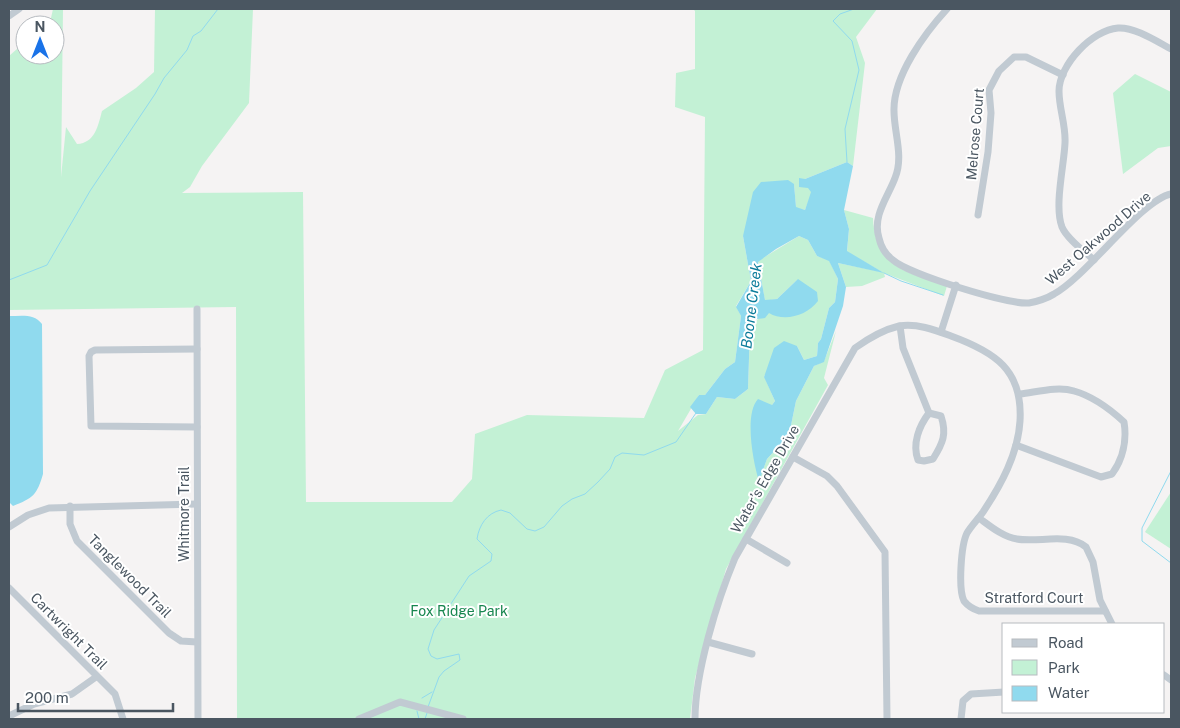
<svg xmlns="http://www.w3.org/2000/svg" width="1180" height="728" font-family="'Public Sans',sans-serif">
<rect width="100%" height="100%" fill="#f5f3f3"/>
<g fill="#c3f1d5">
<path d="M53 9H63L61 177 66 127 77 144C95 143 98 126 102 111L136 88 154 72 155 9H253L249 103 202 166 190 187 182 193 303 192 306 502H452L472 479 475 434 527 415 644 418 665 370 703 350 705 117 675 107 676 73 695 69V11L693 9H877L856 37 865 63 853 166 847 162 805 179 812 192 805 210 796 208 794 184 743 236 751 281 736 306 741 316 735 362 725 369 705 395H699L678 431 698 415 706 414 717 397 735 399 748 389 750 328 758 319 769 312 798 279 777 299 765 301 758 261 799 236 808 240 817 256 829 260 838 279 835 302 829 308 821 339 818 343 817 356 804 360 797 346 764 376 775 401 772 405 759 480 767 459 789 435 796 401 814 366 824 361 836 331 824 378 828 385 726 569 695 678 690 719H237L236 307 9 310V56L25 42V55H55V25H44L51 18Z"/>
<polygon points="1135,74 1171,92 1171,146 1158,148 1123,174 1113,93"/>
<path d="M844 210 873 218C875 268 907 272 947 286L944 296 884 273 885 277 862 286 846 287 838 263 882 272 847 252 849 229Z"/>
<polygon points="1171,492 1171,549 1145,532"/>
</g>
<g fill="#90daee">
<path d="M847 162 853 166 844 210 849 229 847 251 884 273 838 263 846 287 843 306 824 362 814 366 796 401 789 435 767 459 759 481C753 462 744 414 758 399L772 405 775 401 764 377 774 348 784 341 797 346 804 360 817 356 818 343 821 339 829 308 835 302 838 279 829 261 817 256 808 240 799 236 776 249 758 262 765 300 777 299 798 279 817 292 818 301C807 316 784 322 769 313L765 318 757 319 750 328 748 389 735 399 717 397 706 414H696L690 407 699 395H705L725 369 735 362 741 316 736 307 751 281 743 236 753 192 761 182 788 180 794 184 796 207 805 210 811 192 808 188 799 187V178L805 179Z"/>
<path d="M9 316C21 316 34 313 42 324L43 474C37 495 33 498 13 506L9 502Z"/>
</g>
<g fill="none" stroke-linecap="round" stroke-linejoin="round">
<g stroke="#90daee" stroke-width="1">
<polyline points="847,162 845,129 859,70 852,41 833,21 840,14 854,9"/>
<polyline points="884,273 901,281 943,295"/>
<polyline points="9,280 47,265 90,191 155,94 164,78 187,50 193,36 201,31 218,9"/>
<polyline points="1171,471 1142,528 1142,541 1171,563"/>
<polyline points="422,698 432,692"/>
<path d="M428 707 439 677 444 671 460 660 459 654 437 659 431 656 428 649 434 630 469 576 491 561 492 554 477 539C479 525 487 513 501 510L510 513 527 529 535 531 544 527 562 506 572 499 585 494 598 482 610 469 615 457 622 453 644 455 676 442 696 413"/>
<polyline points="417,711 419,719"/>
<polyline points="425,719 427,713"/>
</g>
<g stroke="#c1cad2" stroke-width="7">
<path d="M947 9C925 33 893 76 894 111 894 133 904 156 895 178 888 197 872 216 879 238 881 247 886 255 893 260 908 274 1009 305 1029 303 1036 302 1048 298 1054 294 1087 276 1141 200 1171 194"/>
<polyline points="9,16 19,9"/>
<polyline points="978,215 988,152 991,113 989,90 999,71 1014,57 1026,57 1063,75"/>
<path d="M1094 260C1084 251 1067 239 1062 227 1054 206 1064 166 1065 143 1066 125 1059 109 1059 91 1059 65 1092 30 1118 28 1135 27 1156 41 1171 49"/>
<polyline points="197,309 198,719"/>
<polyline points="900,326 903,348 929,413"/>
<polyline points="941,332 956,285"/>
<polyline points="197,349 95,350 91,352 89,356 91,426 197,427"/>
<path d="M929 413 941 416C947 434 943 443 933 459L924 461 918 460C912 444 919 426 929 413Z"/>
<path d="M1016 445 1101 477 1112 474C1123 459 1127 440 1124 422 1111 410 1092 396 1074 391 1058 386 1037 392 1020 394"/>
<polyline points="793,457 827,476 837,486 885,552 887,719"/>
<polyline points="70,506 70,524 77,541 169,633 181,641 197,642"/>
<path d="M979 518C990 526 1003 537 1017 539 1038 543 1068 532 1086 547L1093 562 1100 600 1112 624"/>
<polyline points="9,527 28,515 49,508 197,504"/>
<polyline points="746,539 787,563"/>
<polyline points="9,588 115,694 123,719"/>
<polyline points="708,642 752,654"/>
<polyline points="1164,675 1171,680"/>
<polyline points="9,716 34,704 72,694 96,677"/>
<polyline points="359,719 400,702 463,719"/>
<path d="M695 719C695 673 717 601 735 558L855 348C869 338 882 330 899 326 917 323 935 330 951 336 995 352 1023 370 1020 421 1018 454 1001 485 983 512 978 519 971 526 967 533 961 545 958 589 964 601 968 606 973 609 979 611H1105"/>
<polyline points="961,719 963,701 971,694 1004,692"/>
</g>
</g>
<g text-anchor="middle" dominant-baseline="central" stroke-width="4" stroke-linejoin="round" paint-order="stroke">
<g font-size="14" fill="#4a5661" stroke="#fff">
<text transform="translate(975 134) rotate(-85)">Melrose Court</text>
<text transform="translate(1098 238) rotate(-41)">West Oakwood Drive</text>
<text transform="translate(765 479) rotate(-60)">Water’s Edge Drive</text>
<text transform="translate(184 514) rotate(-90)">Whitmore Trail</text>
<text transform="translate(130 576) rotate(45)">Tanglewood Trail</text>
<text x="1034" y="598">Stratford Court</text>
<text transform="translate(69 631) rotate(45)">Cartwright Trail</text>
</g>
<g font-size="14" fill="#17864f" stroke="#fff">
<text x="459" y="611">Fox Ridge Park</text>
</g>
<g font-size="15" font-style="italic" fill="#0c7c9b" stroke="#fff">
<text transform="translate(751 306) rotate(-83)">Boone Creek</text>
</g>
</g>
<rect width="1180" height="728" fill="none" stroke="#4a5661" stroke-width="20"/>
<rect x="1002" y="623" width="162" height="90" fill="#ffffff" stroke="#b7bbc0"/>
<rect x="1012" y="639" width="25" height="8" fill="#c1cad2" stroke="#b7bbc0"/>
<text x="1048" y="648" font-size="15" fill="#4a5661">Road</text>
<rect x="1012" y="660" width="25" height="15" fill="#c3f1d5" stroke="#b7bbc0"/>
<text x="1048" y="673" font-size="15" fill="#4a5661">Park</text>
<rect x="1012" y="686" width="25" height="15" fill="#90daee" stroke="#b7bbc0"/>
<text x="1048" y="698" font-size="15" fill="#4a5661">Water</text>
<g transform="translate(40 40)"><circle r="24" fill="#ffffff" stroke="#b7bbc0"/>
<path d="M0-4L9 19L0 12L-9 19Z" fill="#1a73e8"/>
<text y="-8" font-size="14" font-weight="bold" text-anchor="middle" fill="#4a5661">N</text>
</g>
<path d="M18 703v8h155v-8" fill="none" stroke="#4a5661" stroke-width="2.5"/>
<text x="25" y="703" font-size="15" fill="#4a5661" stroke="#ffffff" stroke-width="4" paint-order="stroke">200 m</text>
</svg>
